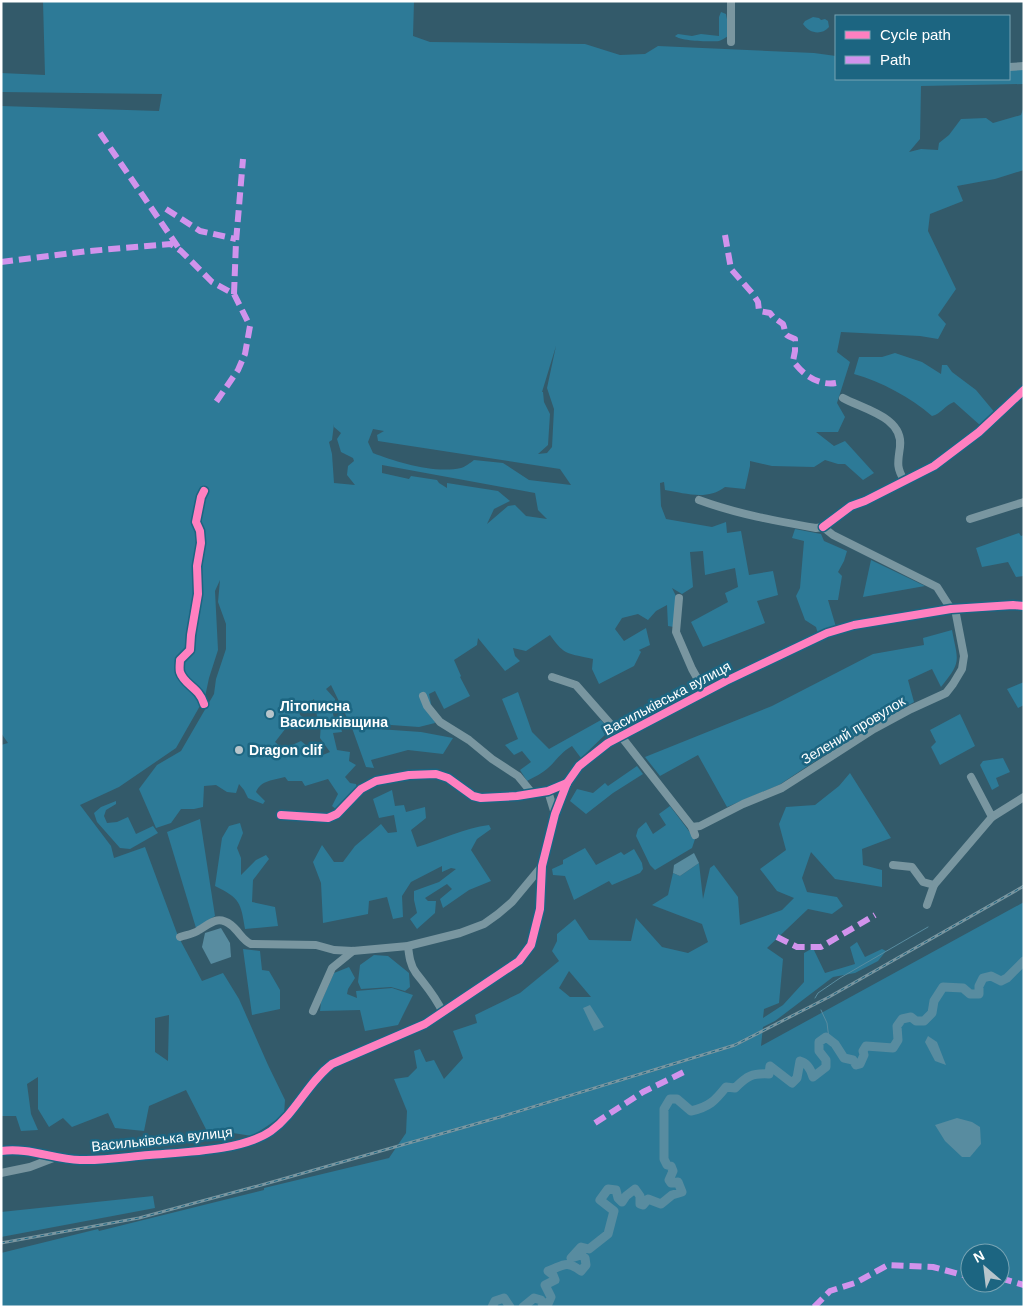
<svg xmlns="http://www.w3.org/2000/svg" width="1025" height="1308" font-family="Helvetica,sans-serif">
<rect width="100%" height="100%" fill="#335a6a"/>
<g fill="#2d7a97" fill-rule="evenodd">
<path d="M43 1H414L413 36 430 42 585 44 620 55 645 54 658 46 814 53 836 56V79H1009V68L1024 67V84L921 86 920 139 909 152 921 149 938 150 939 143 949 135 961 119 986 118 993 123 1021 115 1024 106V170L995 179 957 186 963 201 930 214 928 231 956 289 938 315 946 324 938 339 920 336 841 332 837 352 850 362 837 403 845 417 838 432H816L834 446 845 441 874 473 863 480 845 464H838L825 460 814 467 772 466 750 461V466L745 489 725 487C707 501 685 493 665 490L664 482 660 483 661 506 666 519 712 527 726 522 727 533 741 531 749 575 773 571 778 595 757 601 765 623 703 647 691 622 728 602 725 593 738 587 735 568 705 575 703 551 690 552 693 587 682 594 672 588 677 598 674 627 668 626 667 605 656 611 648 620 638 614 622 618 615 629 624 641 646 628 650 645 639 650 641 652 634 666 599 684 592 669 593 659C569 653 565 657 550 635L526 651 513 648 515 656 520 661 505 671 478 638 477 645 454 660 461 676 460 677 470 696 444 709 435 691 429 694 435 723 419 727 363 723 364 728 421 732 453 738 443 754 408 750 371 760 374 768 366 767 352 728 331 685 326 689 335 699V705L332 710 336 726 340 724 342 732 333 733 337 750 350 752 349 761 356 765 345 777 350 783 356 784 357 788 337 810 332 806 338 794 328 779 305 786 302 781H288L285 777C274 780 261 780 256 792L265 801 263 804 248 798 244 790 239 784 236 793 227 792 216 785 204 786 203 807 194 809H181L171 823 156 828 139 789 157 765 181 751 214 694 216 679 226 649V624L218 602 220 580 215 591 218 650 209 678 205 697 176 748 119 787 80 805 111 846 114 858 145 847 178 936 202 981 223 973 239 999 268 1065 285 1100 284 1115 252 1136 233 1133 211 1139 186 1090 149 1106 144 1131 115 1128 108 1113 72 1127 63 1118 49 1127 38 1109V1077L27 1084 31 1114 38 1130 21 1131 16 1116H1V745L8 743 1 733V106L159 111 162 94 1 92V73L45 75ZM556 346 547 388 554 409 552 447 547 453 538 454 548 445 550 414 544 402 543 392H542ZM334 424V427L341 433 337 439 341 452 353 458 354 461 348 466 347 475 355 485 334 483 332 454 329 442 332 440ZM373 429 384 431 377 435 378 441 560 469 571 485 529 480 503 463 474 460C470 463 465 467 461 468 435 474 396 462 373 453L368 442ZM382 465 535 493 538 510 547 519 526 516 515 505 508 506 487 524 494 509 510 501 498 491 447 483V488L439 483 437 480 411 476 409 479 382 473ZM314 699 317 716 321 723 320 738 330 752 318 757 310 754 307 746 301 741 290 746 292 753 285 755 282 748 275 742 293 719H296L297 727 301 729 304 727 303 725 304 718 300 715 299 711ZM169 1015 168 1061 155 1052V1018Z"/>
<path d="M721 12 726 14 730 35C726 37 722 40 719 41 711 42 680 41 675 36L678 34 692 36 701 34 719 36V17Z"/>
<path d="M813 17 819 18 821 20 825 19 828 21 829 27C821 36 809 33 803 24L805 21Z"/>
<path d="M895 353 922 362 941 374 942 365H947L952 372 976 390 996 414 981 426 954 402C945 405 941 414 932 416 910 397 882 382 854 374L859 357H882Z"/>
<polygon points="795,529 821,534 824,541 847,551 844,561 838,572 842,576 838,600 828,600 836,627 818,634 816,627 805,620 796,596 800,588 804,541 792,538"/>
<polygon points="1019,533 1021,536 1024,535 1024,576 1016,577 1008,562 982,567 976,548"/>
<polygon points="871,560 925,586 863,597"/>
<path d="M952 630C958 662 962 661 941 687L932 669 908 680 914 702 847 740 779 785 727 807 698 755 660 776 645 757 772 706 873 654 924 645 923 638Z"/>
<polygon points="1024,682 1024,705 1018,708 1007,689"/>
<path d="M518 692 532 732 549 749 601 720 610 730 581 758 572 746C560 753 558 759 548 768 543 773 534 777 527 781L520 770 531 762 522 751 514 755 505 745 518 739 502 699Z"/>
<polygon points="960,714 975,746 940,765 931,747 936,742 930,730"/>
<polygon points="1003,758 1010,772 996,778 999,786 992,790 980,765 983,761"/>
<polygon points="637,766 643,774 613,793 586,814 570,801 577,789 593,793 605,783 608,786"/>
<path d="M850 773 891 838 862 849 863 865 882 870V887L835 879 811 852 802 878 807 892 837 897 843 906 832 914 808 909 767 948 783 959 779 1003 764 1009 763 1018 783 1005 804 982V953L813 948 825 973 855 964 850 947 857 942 865 957 882 949 886 951 878 961 855 973 833 977 775 1021 763 1027 761 1046 1024 902V1307H1V1253L98 1229 99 1231 264 1190V1188L389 1158 406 1133 407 1111 394 1079 408 1077 417 1068 414 1051 420 1049 426 1062 434 1060 444 1079 463 1058 453 1031 477 1023 475 1015 520 993 559 961 552 951 557 941V934L575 919 589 940 631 941 636 918 662 947 688 953 708 942 702 924 652 905 668 895 673 873 680 876 699 863 703 899 710 868 714 865 738 897 740 925 782 910 794 898 777 891 760 869 786 850 779 824 786 807 815 805 839 786ZM569 971 591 997H570L559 988ZM970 1253H1000V1283H970Z"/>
<path d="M392 790 395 806 404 805 406 812 425 807 426 818 411 830 417 847C441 840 464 828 489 825L491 829 477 839 471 850 491 881 469 890 443 908 440 899 452 889 447 884 425 898 428 901H436L435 913 417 929 410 919 417 913 414 900V891L439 882 456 869 451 868 442 872V866L411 882 402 896 403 917 393 919 387 897 369 901 368 914 323 923 321 883 313 862 322 845 334 862H343L355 846 381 824 388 833 397 832 394 815 379 818 373 799Z"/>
<polygon points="116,801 116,804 106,810 104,816 107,823 117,822 128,817 136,834 153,826 158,833 130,849 120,848 97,822 94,813 101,807"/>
<polygon points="670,806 695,839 692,848 655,870 650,865 636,836 638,829 646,822 653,834 666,825 659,814"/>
<polygon points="200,819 215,916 196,928 167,832"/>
<path d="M240 823 243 833 237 848 241 858V875L256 860 266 855 269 859 253 880 252 902 275 907 278 926 245 929C241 903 240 898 215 886L222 838 229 826Z"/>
<polygon points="585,848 596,865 621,852 624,855 634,849 642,863 643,869 640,873 612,885 609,881 574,900 565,876 553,875 552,869 563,864 563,860"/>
<polygon points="243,949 260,951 262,970 269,971 280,990 280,1009 252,1015"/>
<polygon points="374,955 388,956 409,973 410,987 405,991 391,987 361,989 358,982 360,965"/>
<polygon points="349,967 355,978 348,989 347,994 357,998 356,991 392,988 413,995 398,1025 365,1031 360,1010 320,1011 321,1002 334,973"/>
<polygon points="153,1196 155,1208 1,1237 1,1212"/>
</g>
<g fill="#588ca0">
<polygon points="694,853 699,863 680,876 673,873 674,865"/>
<polygon points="221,928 230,943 231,957 211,964 202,947 205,933"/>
<polygon points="590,1005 604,1027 594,1031 583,1008"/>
<polygon points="928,1036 937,1042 946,1065 935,1061 925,1042"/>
<polygon points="957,1118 972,1122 980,1127 981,1144 970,1157 962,1157 945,1141 935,1125"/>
</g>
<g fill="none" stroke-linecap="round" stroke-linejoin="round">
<g stroke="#588ca0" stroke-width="1">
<polyline points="815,998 818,993 840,978 928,927"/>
<polyline points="821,1010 827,1023 829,1039"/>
</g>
<g stroke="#588ca0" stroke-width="9">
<polyline points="492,1307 495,1301 504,1298 510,1307"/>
<path d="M523 1307 534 1298 541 1300 543 1306 548 1304 551 1297 545 1285 555 1280 553 1275 548 1271C563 1266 565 1259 581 1271L586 1265 585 1258 581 1255 571 1258 581 1247 589 1249 608 1234 614 1211 600 1200 608 1189 616 1190 618 1198 622 1202 626 1196 635 1189 640 1196V1204L643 1205 648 1199 661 1204 672 1195 682 1192 678 1182 671 1183 669 1180 673 1171 671 1166 667 1165 664 1159V1109L670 1099H677L691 1111C709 1107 715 1101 726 1087L735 1088C747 1076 752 1073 769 1074L770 1066 792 1083 797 1078 800 1061C808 1063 811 1070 813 1077L826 1067V1060L819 1051V1042L826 1037 835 1044 844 1058 853 1060 856 1065 860 1064 864 1055 863 1051 866 1046 893 1048 898 1040 897 1026 902 1019 911 1017 916 1021H924L932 1013 934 1001 943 987 963 988 970 994H979V986L983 978 991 976 1001 981 1007 978 1024 961"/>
</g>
<g stroke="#7996a0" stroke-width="8">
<polyline points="731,42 731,1"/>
<polyline points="1009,67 1024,66"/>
<path d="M843 398C863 409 904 417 900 447 898 462 896 467 904 480"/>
<path d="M699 500C737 514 776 521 816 528L823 527 833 535 937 587 951 609"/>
<polyline points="970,519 1024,502"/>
<polyline points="823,527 851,506 865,501 934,466 979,432 1024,390"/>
<polyline points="679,598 676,632 692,669 705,692"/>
<polyline points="552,677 576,685 620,735 692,827 695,835"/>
<polyline points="423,696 427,706 440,722 469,740 492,759 518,776 532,793"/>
<polyline points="971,777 992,817 1024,797"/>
<polyline points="548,791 555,814"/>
<polyline points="281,815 328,818 337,814 361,789 376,781 409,775 436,774 448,778 473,796 481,798 517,796 548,791 567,783"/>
<polyline points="692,827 700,826 743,804 782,788 874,729 911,709 946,693 953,684 962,669 964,656 955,609"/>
<polyline points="893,865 912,867 923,882 934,885 992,817"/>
<polyline points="927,905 934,885"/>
<path d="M180 937C186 935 194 934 199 930 211 923 218 915 231 925 239 931 242 940 251 944L316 945 334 950 353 951 408 946 460 933 484 924 498 914 512 902 542 866"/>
<path d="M408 946C409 955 410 965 416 973 426 986 436 997 443 1013"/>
<polyline points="313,1011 332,968 353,951"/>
<path d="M1 1151C28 1147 53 1159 80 1160 103 1161 126 1157 149 1155 184 1152 242 1151 271 1131 296 1113 308 1082 332 1064L425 1024 519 961 531 945 540 909 542 866 555 814 567 783 579 766 608 743 726 681 827 633 854 625 951 609 1013 605 1024 606"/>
<polyline points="1,1173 30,1167 56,1157"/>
</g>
<defs>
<polyline id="rail" points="1,1243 139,1218 265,1184 500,1117 735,1045 829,997 1024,886"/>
</defs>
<use href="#rail" stroke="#7a96a0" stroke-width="3"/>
<use href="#rail" stroke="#1c6581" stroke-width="1" stroke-dasharray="4" stroke-linecap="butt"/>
<g stroke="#d193ec" stroke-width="6" stroke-dasharray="12 6" stroke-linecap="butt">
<polyline points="100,133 178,247"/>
<polyline points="166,209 200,231 236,239"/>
<path d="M725 235 731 269 753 294 758 302 759 311 770 313 773 317 783 324C787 335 782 334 795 339V351L793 361C803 375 819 386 836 383"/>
<polyline points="1,262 89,251 171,244 181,251 212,282 234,294 250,326 245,354 238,370 214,405"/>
<polyline points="234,294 236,242 243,159"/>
<polyline points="777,937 797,947 821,947 875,915"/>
<polyline points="595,1123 643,1092 686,1071"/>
<polyline points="1000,1278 1024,1285"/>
<polyline points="814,1307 830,1291 855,1283 888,1265 933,1267 970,1277"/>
</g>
<defs>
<g id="cycleway">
<path d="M204 491 201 497 196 522 200 531 201 543 197 566 198 594 191 635 190 650 180 660C180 663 179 668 180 672 184 685 199 687 204 704"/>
<polyline points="823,527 851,506 865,501 934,466 979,432 1024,390"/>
<polyline points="281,815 328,818 337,814 361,789 376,781 409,775 436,774 448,778 473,796 481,798 517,796 548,791 567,783"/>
<path d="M1 1151C28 1147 53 1159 80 1160 103 1161 126 1157 149 1155 184 1152 242 1151 271 1131 296 1113 308 1082 332 1064L425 1024 519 961 531 945 540 909 542 866 555 814 567 783 579 766 608 743 726 681 827 633 854 625 951 609 1013 605 1024 606"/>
</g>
</defs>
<use href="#cycleway" stroke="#1c6581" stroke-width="11"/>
<use href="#cycleway" stroke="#ff80c0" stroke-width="8"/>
</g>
<g fill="#b8c5cb" stroke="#1c6581" stroke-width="2">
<circle cx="270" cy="714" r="5"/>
<circle cx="239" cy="750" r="5"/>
</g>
<g text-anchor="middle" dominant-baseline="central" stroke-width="5" stroke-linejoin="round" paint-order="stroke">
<g font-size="14" fill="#fff" stroke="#1c6581">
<text transform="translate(667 698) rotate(-28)">Васильківська вулиця</text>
<text transform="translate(853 730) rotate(-31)">Зелений провулок</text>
<text transform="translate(162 1139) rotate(-6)">Васильківська вулиця</text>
</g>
<g font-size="14" font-weight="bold" fill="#fff" stroke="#1c6581" text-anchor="start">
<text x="280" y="706">Літописна<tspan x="280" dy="16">Васильківщина</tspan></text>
<text x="249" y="750">Dragon clif</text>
</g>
</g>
<rect width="1025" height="1308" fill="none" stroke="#ffffff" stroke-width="5"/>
<rect x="835" y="15" width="175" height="65" fill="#1c6581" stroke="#77a3b3"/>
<rect x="845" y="31" width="25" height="8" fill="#ff80c0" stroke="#77a3b3"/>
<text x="880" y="40" font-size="15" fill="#ffffff">Cycle path</text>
<rect x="845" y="56" width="25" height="8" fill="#d193ec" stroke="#77a3b3"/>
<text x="880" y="65" font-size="15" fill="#ffffff">Path</text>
<g transform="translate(985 1268) rotate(332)"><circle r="24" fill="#1c6581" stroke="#77a3b3"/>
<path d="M0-4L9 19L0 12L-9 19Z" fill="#b8c5cb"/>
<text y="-8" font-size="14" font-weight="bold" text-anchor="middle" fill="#ffffff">N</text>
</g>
</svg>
